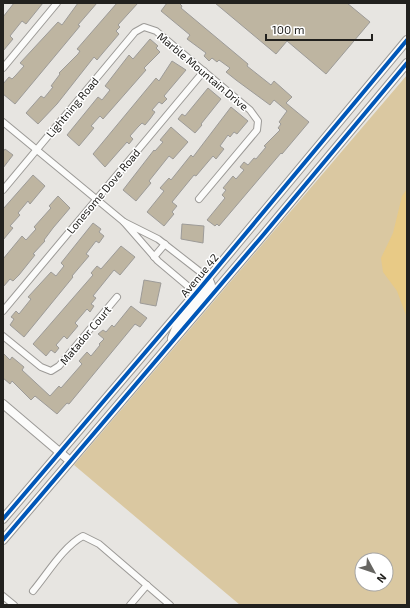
<svg xmlns="http://www.w3.org/2000/svg" width="410" height="608" font-family="'Exo 2',sans-serif">
<rect width="100%" height="100%" fill="#e7e5e1"/>
<path fill="#dac8a1" fill-rule="evenodd" d="M407 75V605H240L74 465ZM362 560H386V584H362Z"/>
<polygon fill="#e8ca86" points="407,189 407,318 397,291 383,272 381,258 393,233 402,196"/>
<g fill="#beb5a1" stroke="#9d9b98">
<polygon points="14,3 43,3 26,24 22,21 10,36 13,39 3,51 3,17"/>
<polygon points="78,3 97,3 78,25 80,26 15,104 3,94 3,84 9,77 12,79 16,75 24,66 20,63 58,22 62,25"/>
<polygon points="117,3 138,3 118,25 120,27 116,31 119,34 102,54 97,60 94,57 57,104 38,124 26,113 41,96 44,98 53,87 51,86 60,74 59,73 78,54 80,51 77,49"/>
<polygon points="167,3 179,3 182,6 181,8 248,64 247,66 271,85 274,81 292,97 286,103 309,122 282,154 281,153 219,226 217,224 215,226 207,220 225,198 222,195 226,190 223,188 233,176 236,179 244,170 240,167 244,162 248,165 254,158 256,159 266,147 264,146 280,130 278,128 281,124 279,122 287,111 274,100 270,105 236,80 226,72 230,68 219,60 217,62 212,58 209,61 204,56 206,53 187,39 190,35 161,11"/>
<polygon points="215,3 347,3 370,22 326,74 287,41 276,54"/>
<polygon points="150,39 158,46 156,48 160,52 144,68 146,70 103,119 100,116 91,126 94,128 79,146 67,135 98,97 102,100 110,90 105,86 129,55 133,59"/>
<polygon points="172,61 186,70 164,96 167,99 162,104 159,102 152,110 155,112 150,119 145,125 142,123 138,127 130,136 133,139 129,144 127,142 105,167 93,154 156,78 159,81"/>
<polygon points="208,88 221,99 201,124 202,125 195,133 178,119 182,114 185,116"/>
<polygon points="231,107 248,121 237,134 234,132 230,137 228,135 220,146 224,149 216,159 213,156 196,176 194,175 172,202 177,206 172,212 174,214 164,226 147,212 164,191 160,188 169,178 171,180 191,155 193,157"/>
<polygon points="171,127 188,142 173,159 169,156 149,181 151,183 136,201 123,190 154,150 155,151 163,142 160,140"/>
<polygon points="5,149 13,155 3,168 3,152"/>
<polygon points="33,175 45,186 30,204 28,201 18,213 20,215 10,226 13,228 3,240 3,209"/>
<polygon points="58,196 70,208 53,228 44,240 45,241 33,254 35,255 19,275 13,281 10,279 3,287 3,259 22,236 26,240 36,229 34,227 51,208 49,206"/>
<polygon points="93,223 101,229 99,232 104,236 99,243 96,241 86,254 89,256 72,276 73,277 24,337 10,325 14,319 11,317 16,311 19,314 31,299 28,297 51,272 56,276 64,266 61,263"/>
<polygon points="182,224 204,226 203,243 181,239"/>
<polygon points="121,246 135,257 120,275 114,270 93,296 96,298 91,304 94,306 90,312 87,309 75,323 78,326 67,339 64,336 56,345 59,348 55,353 51,350 46,356 33,344 93,275 91,273 97,266 101,269"/>
<polygon points="144,280 161,283 156,306 140,303"/>
<polygon points="131,306 147,318 140,327 135,324 69,404 67,403 57,414 35,396 31,400 12,381 10,384 3,378 3,353 10,360 12,357 24,367 22,370 50,396 59,386 61,388 82,364 79,361 87,352 91,356 100,345 99,344 104,339 98,334 103,330 106,332 112,325 114,327"/>
</g>
<g fill="none" stroke-linecap="round" stroke-linejoin="round">
<defs>
<g id="minor">
<polyline points="3,68 57,3"/>
<polyline points="3,122 124,222"/>
<polyline points="3,190 135,32 144,27 156,31 250,110 258,121 257,130 199,199"/>
<polyline points="154,257 165,244"/>
<polyline points="196,293 158,261 124,222 158,239 208,278"/>
<polyline points="3,311 204,71"/>
<polyline points="3,336 41,367 51,371 59,366 117,297"/>
<path d="M33 591C48 573 63 547 83 536L99 544 170 605"/>
<polyline points="3,596 14,605"/>
<polyline points="130,605 147,585"/>
</g>
<g id="tertiary">
<polyline points="172,338 177,326 211,285 208,278"/>
<polyline points="3,404 70,461"/>
<polyline points="3,519 196,293 407,40"/>
<polyline points="3,540 264,234 407,63"/>
</g>
</defs>
<use href="#minor" stroke="#9c9a97" stroke-width="8"/>
<use href="#tertiary" stroke="#9c9a97" stroke-width="10"/>
<use href="#minor" stroke="#fbfbfa" stroke-width="6"/>
<use href="#tertiary" stroke="#fbfbfa" stroke-width="8"/>
<defs>
<g id="cycleway">
<polyline points="3,519 196,293 407,40"/>
<polyline points="3,540 264,234 407,63"/>
</g>
</defs>
<use href="#cycleway" stroke="#fff" stroke-width="6"/>
<use href="#cycleway" stroke="#0057b8" stroke-width="4"/>
</g>
<g text-anchor="middle" dominant-baseline="central" stroke-width="3" stroke-linejoin="round" paint-order="stroke">
<g font-size="11" fill="#22211e" stroke="#fff">
<text transform="translate(203 71) rotate(40)">Marble Mountain Drive</text>
<text transform="translate(72 107) rotate(-50)">Lightning Road</text>
<text transform="translate(103 191) rotate(-50)">Lonesome Dove Road</text>
<text transform="translate(199 275) rotate(-50)">Avenue 42</text>
<text transform="translate(85 335) rotate(-50)">Matador Court</text>
</g>
</g>
<rect width="410" height="608" fill="none" stroke="#22211e" stroke-width="8"/>
<g transform="translate(374 572) rotate(130)"><circle r="19" fill="#ffffff" stroke="#a7a6a5"/>
<path d="M0-3L7 15L0 10L-7 15Z" fill="#676662"/>
<text y="-6" font-size="11" font-weight="bold" text-anchor="middle" fill="#22211e">N</text>
</g>
<path d="M266 34v6h106v-6" fill="none" stroke="#22211e" stroke-width="2"/>
<text x="272" y="34" font-size="12" fill="#22211e" stroke="#ffffff" stroke-width="3" paint-order="stroke">100 m</text>
</svg>
